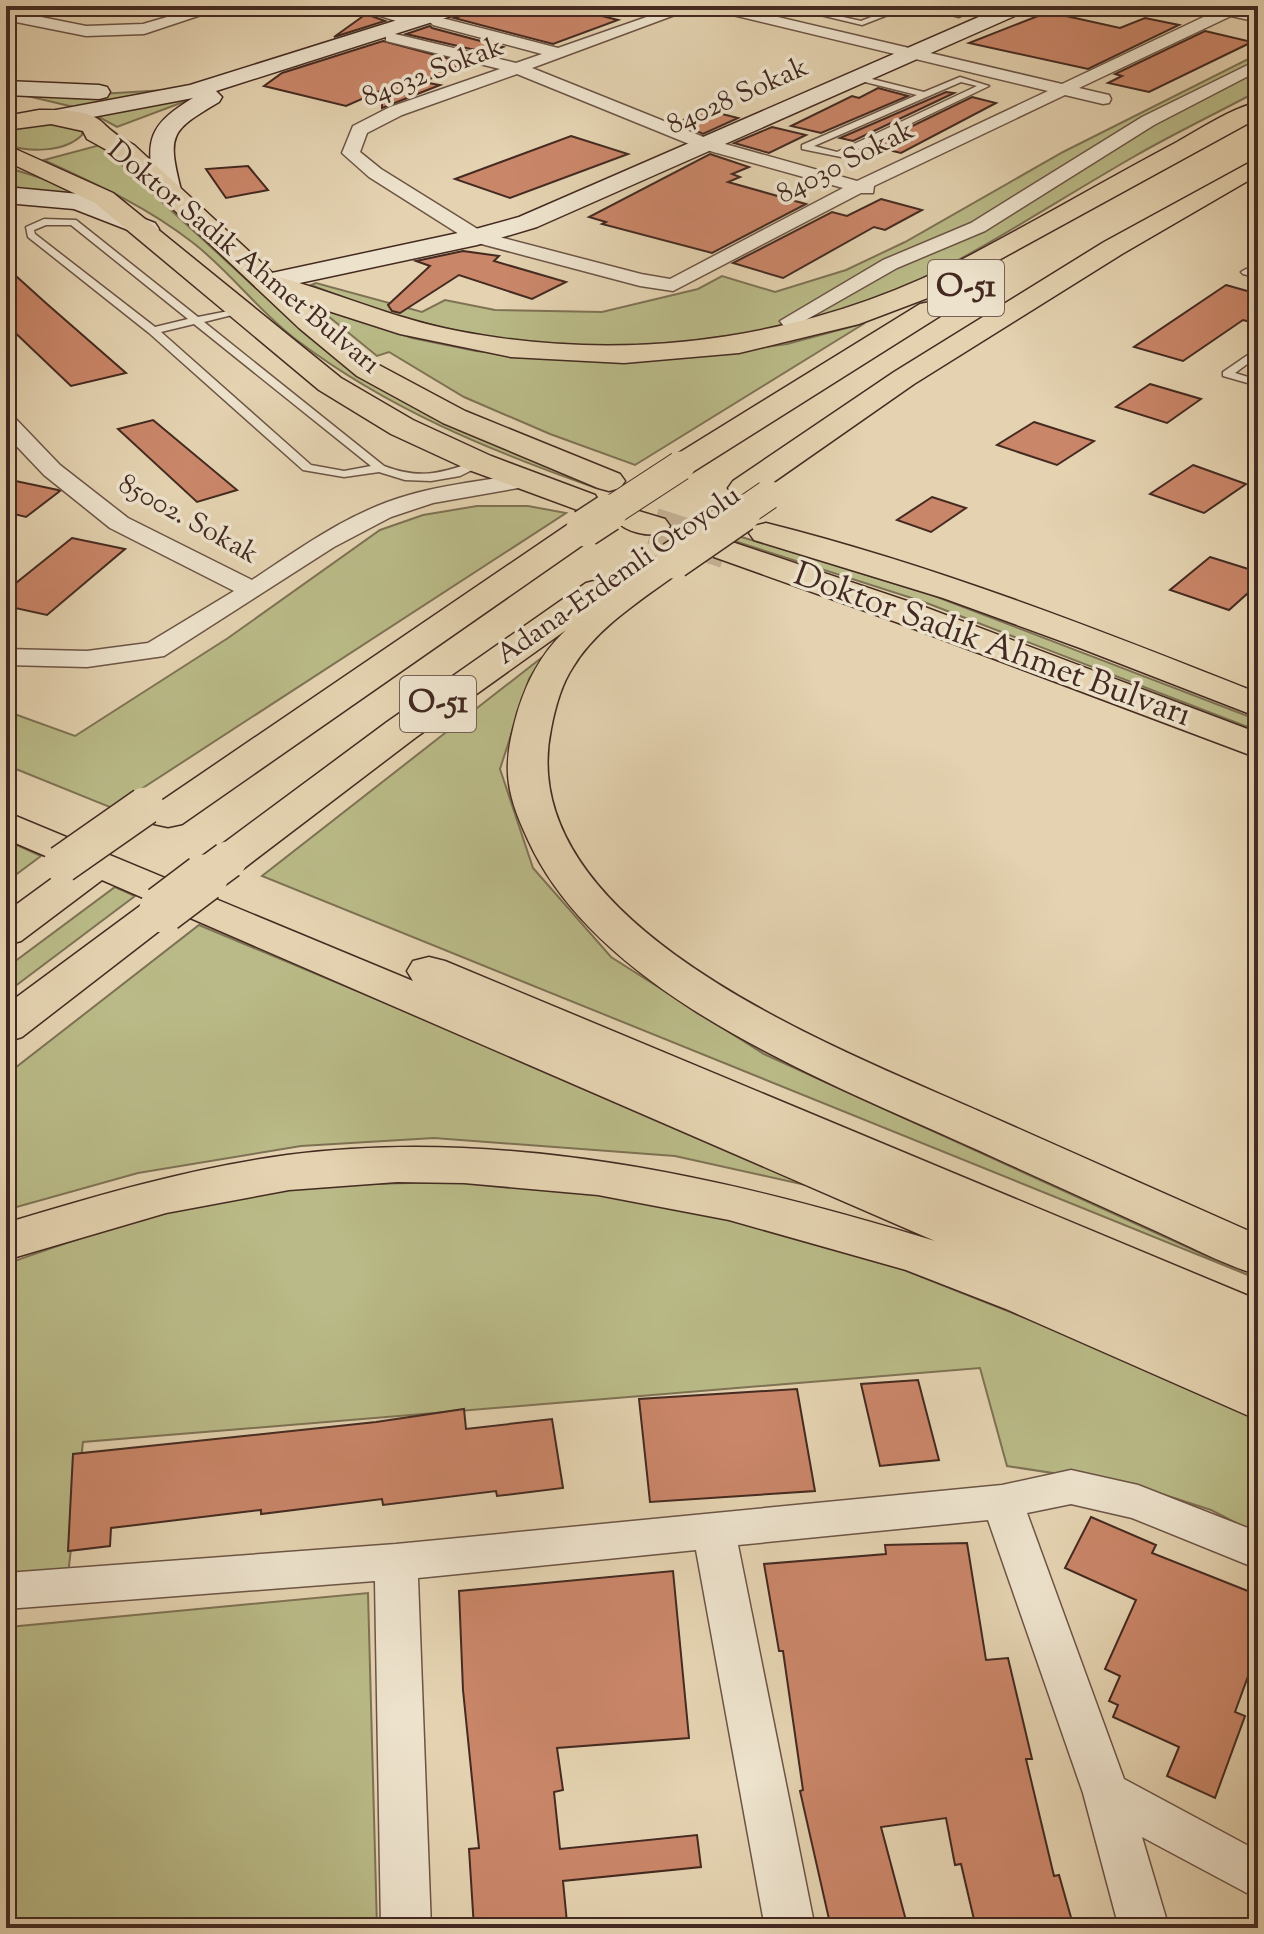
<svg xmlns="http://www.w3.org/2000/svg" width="1264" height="1934" font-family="'Sorts Mill Goudy',serif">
<rect width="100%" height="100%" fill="#e4d2b0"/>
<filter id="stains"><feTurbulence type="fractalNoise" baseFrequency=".0025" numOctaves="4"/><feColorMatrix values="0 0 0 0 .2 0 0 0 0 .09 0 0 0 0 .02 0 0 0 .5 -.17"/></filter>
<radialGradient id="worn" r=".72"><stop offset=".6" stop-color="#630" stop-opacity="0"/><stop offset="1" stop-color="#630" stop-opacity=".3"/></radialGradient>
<g fill="#b9ba87" stroke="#7e7254" stroke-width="2">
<polygon points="476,6 202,95 117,127 97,116"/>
<path d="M1258 54V91C1217 113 1175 133 1135 156 1053 203 974 256 888 296 838 320 785 330 731 337 579 357 453 344 311 285L316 283 422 312 445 300 495 310 602 312 698 289 722 276 775 292 846 270 905 242 1063 152Z"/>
<polygon points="166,90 78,108 6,91 83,95"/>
<path d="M45 122 82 131V135C64 153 29 152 6 145V131L9 129Z"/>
<path d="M100 145 309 337 367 378 605 482 596 488C491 451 388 409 298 341 259 312 230 271 192 242 146 206 96 184 44 160Z"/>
<polygon points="6,167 63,185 85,198 6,191"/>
<polygon points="312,303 412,338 476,351 544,358 714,354 787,344 865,323 635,465 550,434 464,397 389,352 377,356"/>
<polygon points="477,506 528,506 566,513 112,808 6,765 6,711 75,736 228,638 380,530 423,515"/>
<polygon points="735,535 932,595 1258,720 1258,731 924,602 728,539"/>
<polygon points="545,655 529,679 500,769 533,868 611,957 764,1054 1248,1275 262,876"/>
<polygon points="6,840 41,856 6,882"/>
<polygon points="115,887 135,896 6,993 6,968"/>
<polygon points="199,925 837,1192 675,1156 434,1138 301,1146 138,1173 6,1210 6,1075"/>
<path d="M479 1182 661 1201 854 1250 1214 1393 1258 1415V1534L1211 1510 1137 1486 1007 1466 980 1368 83 1442 68 1575 6 1579V1264C83 1237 160 1210 241 1196 320 1183 400 1183 479 1182Z"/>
<polygon points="368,1593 377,1928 6,1928 6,1656 9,1627"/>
</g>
<g fill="#ca8669" stroke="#442a21" stroke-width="2">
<polygon points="476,6 562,6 618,20 553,44 454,18 471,13"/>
<polygon points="1048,12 1120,28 1145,18 1179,25 1088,69 969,43"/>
<polygon points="366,14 385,21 334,37"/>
<polygon points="430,26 432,28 503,47 488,53 406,34"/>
<polygon points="1205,31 1252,42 1149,92 1108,83 1122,76 1115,74"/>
<polygon points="383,41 465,63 423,82 440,85 382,108 382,90 346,106 264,86 282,73"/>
<polygon points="878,88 908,96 821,133 791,126 852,96 859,98"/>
<polygon points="946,92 954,93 853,141 840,138"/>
<polygon points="972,97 996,103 901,153 871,146"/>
<polygon points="706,110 738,118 703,134 685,126 683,120"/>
<polygon points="772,127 806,135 769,153 734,143"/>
<polygon points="571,136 628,154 510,198 455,179"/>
<polygon points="710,154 749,167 732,174 740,177 728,182 806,204 712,253 602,224 606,222 589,217"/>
<polygon points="248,166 268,190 226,198 206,169"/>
<polygon points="881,199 922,210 885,230 874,227 783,278 733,263 832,212 847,216"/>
<polygon points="463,251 499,256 494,261 566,282 532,299 459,275 400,313 392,311 388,305 430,266 416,261"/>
<polygon points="6,267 47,304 126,373 71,386 6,324"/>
<polygon points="1226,285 1258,294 1258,324 1243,320 1183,361 1134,347"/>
<polygon points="1150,384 1201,399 1167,423 1116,407"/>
<polygon points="153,420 237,490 197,502 118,429"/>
<polygon points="1034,422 1094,441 1057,465 997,445"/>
<polygon points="1193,465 1246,484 1204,513 1150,494"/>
<polygon points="6,479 58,490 60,491 26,517 6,512"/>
<polygon points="932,497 966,508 931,532 897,520"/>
<polygon points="72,538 125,549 47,615 6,606 6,591"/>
<polygon points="1210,557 1258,572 1258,584 1229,610 1170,590"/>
<polygon points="918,1380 939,1460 880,1466 861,1384"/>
<polygon points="797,1389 815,1491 650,1502 639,1399"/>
<polygon points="464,1409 466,1429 552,1419 563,1488 497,1496 496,1491 383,1505 382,1499 261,1514 261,1510 111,1528 110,1546 68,1551 73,1454 376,1422"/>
<polygon points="1091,1517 1156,1545 1152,1553 1258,1595 1258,1649 1235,1712 1245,1716 1215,1798 1167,1776 1179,1747 1113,1717 1118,1705 1109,1701 1120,1676 1105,1669 1136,1600 1065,1568"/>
<polygon points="967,1543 986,1660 1008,1658 1032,1759 1026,1759 1054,1876 1059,1875 1074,1928 976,1928 961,1864 955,1865 946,1818 881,1827 908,1928 831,1928 800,1791 803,1790 783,1651 779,1651 764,1564 886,1554 885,1545"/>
<polygon points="673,1571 689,1738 557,1748 563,1790 554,1792 560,1849 697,1835 701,1867 563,1881 567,1923 524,1928 474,1928 469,1849 479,1848 463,1690 459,1591"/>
</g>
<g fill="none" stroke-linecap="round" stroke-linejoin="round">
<polyline stroke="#c4b093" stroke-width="37" stroke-dasharray="37 19" stroke-linecap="butt" points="653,526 726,550"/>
<defs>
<g id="lane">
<polygon points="900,6 911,6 862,25 812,13 816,11 861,21"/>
<polygon points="920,6 933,6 963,15 959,17"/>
<path d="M856 75 924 92 960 77 989 86 841 157 802 149V145L917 95 853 79ZM961 82 977 86 837 152 814 146Z"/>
<path d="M44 219 76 220 198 317 244 308V312L204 322 384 466C423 481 443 472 480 460L486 463 460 476 431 481 405 480 379 472 344 477 303 470 149 333 28 237 26 227ZM46 225H71L188 319 155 327 35 234 34 230ZM194 324 371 466 344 471 311 465 161 332Z"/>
<polygon points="1246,269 1258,272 1258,278 1243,274 1241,272"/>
<polygon points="1258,348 1258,356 1235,373 1258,380 1258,386 1223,376 1223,372"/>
</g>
<g id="street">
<polygon points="205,6 228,6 144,34 86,36 6,20 6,10 86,26 143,24"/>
<polygon points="349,6 373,6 423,22 415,27"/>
<path d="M678 6H699L532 68 711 140 857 181 1048 91 712 10 705 6H731L1062 84 1214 12 1205 10 1203 6H1227L1258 12V22L1231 16 1079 88 1109 95 1111 99 1109 103 1103 104 1065 95 874 186 873 193H861L673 291 640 286 470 241 369 177 342 153 353 126 390 107 500 69 386 41V35L391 33 516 63 542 54 433 25 430 22 438 17 558 48ZM517 74 699 148 843 188 670 279 641 274 484 233 381 169 360 152 367 133 402 115Z"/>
<polygon points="1258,60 1258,71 1154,125 985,231 897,268 797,325 783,325 780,321 883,260 971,223 1142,117"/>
<path d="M6 415 14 417 60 465 128 518 252 580C302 547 351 511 409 495 446 484 486 481 524 473L532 475 536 480 532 485 524 487 433 503 391 517 334 547 164 656 87 667 6 665V649L87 651 148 643 234 591 110 528 44 475 6 435Z"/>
<polygon points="1071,1470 1138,1485 1258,1532 1258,1569 1132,1518 1071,1504 1027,1513 1124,1779 1258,1851 1258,1899 1142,1837 1169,1928 1119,1928 1083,1793 988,1520 738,1545 815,1928 765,1928 696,1550 418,1578 431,1928 381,1928 375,1581 6,1609 6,1573 396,1544 1002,1485"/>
</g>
<g id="secondary">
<path d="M442 6H473L470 10 216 91 222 97 219 102C170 131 167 134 181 190L177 195H159L155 190C145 140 148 125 193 98L56 124 48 122 44 117 48 112 56 110 190 85Z"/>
<polygon points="1004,6 1031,6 1028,10 537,227 477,245 267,290 257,288 253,282 257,276 267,274 472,230 519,217"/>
<polygon points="6,81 99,85 107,87 110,92 107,97 99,99 6,95"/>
<polygon points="6,187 79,194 155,223 159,229 155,235 146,237 74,209 6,203"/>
</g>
<g id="primary">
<path d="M39 110C57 110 89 109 103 123 112 132 120 138 134 145L319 316 377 364 465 411 620 474 625 481 620 488 609 491 598 488 443 423 357 376 299 328 116 155 87 139 83 131 51 124 6 130V116Z"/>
<polygon points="13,148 113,193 341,378 413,420 491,456 595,495 599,502 595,509 583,512 469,470 391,434 319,390 95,203 6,161 6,149"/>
<path d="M632 509 665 519 670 526 665 533C649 537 625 533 615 519L620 512Z"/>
<path d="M766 523C934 565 1097 629 1258 693V717L1080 648 943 598 754 540 749 533 754 526Z"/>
<polygon points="726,540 922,606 1258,733 1258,758 896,622 714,557 709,550 714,543"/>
</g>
<g id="highway">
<path d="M1258 102V118L933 296 859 324 739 353 624 363 511 357 400 334 257 288 253 282 257 276 267 274C332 290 393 319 458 331 637 366 821 337 980 250 1046 215 1111 177 1177 142 1202 128 1230 109 1258 102Z"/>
<polygon points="1258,158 1258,175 1122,254 914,384 755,495 744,498 733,495 728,488 733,481 894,372 1104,242"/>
<polygon points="930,302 940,304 944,310 940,316 691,473 680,476 669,473 664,466 669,459 920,304"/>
<polygon points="585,518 597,521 602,528 597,535 182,824 168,827 154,824 148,815 154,806 573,521"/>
<path d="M674 550 686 553 691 560 686 567C648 596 598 625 573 667 561 685 555 708 551 729 510 926 842 1050 981 1112 1073 1153 1165 1194 1258 1235V1275C1223 1264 1191 1247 1158 1232 1103 1207 1048 1182 993 1157 842 1087 601 1001 528 840 509 799 502 774 513 729 522 691 537 657 566 630L415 738 243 869 228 872 213 869 207 860 213 851 387 722 586 583 598 580 610 583 614 588 662 553Z"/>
<path d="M6 812 413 981 407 971 413 961 429 957 445 961 1258 1300V1420L1006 1309 906 1270 729 1220 598 1195 464 1183 397 1182 289 1190 166 1213 6 1260V1223C98 1195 191 1168 287 1155 507 1127 726 1177 935 1241L181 914 22 1037 6 1042V1005L148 900 102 880 21 941 6 945V912L69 866 6 839Z"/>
</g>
</defs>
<use href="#lane" stroke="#6c5445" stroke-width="3"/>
<use href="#street" stroke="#6c5445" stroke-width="3"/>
<use href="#secondary" stroke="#442a21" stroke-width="3"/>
<use href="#primary" stroke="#442a21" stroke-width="3"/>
<use href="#highway" stroke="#442a21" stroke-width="3"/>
<use href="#lane" fill="#ede2cc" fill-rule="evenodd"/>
<use href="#street" fill="#ede2cc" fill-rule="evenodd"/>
<use href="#secondary" fill="#ede2cc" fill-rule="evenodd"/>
<use href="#primary" fill="#e4d2b0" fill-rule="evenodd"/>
<use href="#highway" fill="#e4d2b0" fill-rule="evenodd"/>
<defs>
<g id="highway-bridge-far2">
<polyline points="605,515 680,466"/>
<polyline points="739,515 768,495"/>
</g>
<g id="highway-bridge-far1">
<polyline points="585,528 608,513"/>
<polyline points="674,560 742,513"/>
<polyline points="62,864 145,806"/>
<polyline points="201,880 228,860"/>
</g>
<polyline id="highway-bridge" points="163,909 204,878"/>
</defs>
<use href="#highway-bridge-far2" stroke="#442a21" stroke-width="31" stroke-linecap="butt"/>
<use href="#highway-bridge-far1" stroke="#442a21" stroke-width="40" stroke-linecap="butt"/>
<use href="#highway-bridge" stroke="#442a21" stroke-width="50" stroke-linecap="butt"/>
<use href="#highway-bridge-far2" stroke="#e4d2b0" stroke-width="29"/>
<use href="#highway-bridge-far1" stroke="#e4d2b0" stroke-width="37"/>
<use href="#highway-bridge" stroke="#e4d2b0" stroke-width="47"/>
</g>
<g text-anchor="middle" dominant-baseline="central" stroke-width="7" stroke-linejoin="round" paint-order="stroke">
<g font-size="28" fill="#442a21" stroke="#ede2cc">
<text transform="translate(433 73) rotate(-21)">84032 Sokak</text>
<text transform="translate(738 97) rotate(-24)">84028 Sokak</text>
<text transform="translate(846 163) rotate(-27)">84030 Sokak</text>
<text transform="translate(243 258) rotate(40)">Doktor Sadık Ahmet Bulvarı</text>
<text transform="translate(188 520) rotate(29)">85002. Sokak</text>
<text transform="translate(619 576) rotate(-35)">Adana-Erdemli Otoyolu</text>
</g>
<g fill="#ede2cc" stroke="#776154" stroke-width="2">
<rect x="928" y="260" width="76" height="56" rx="6"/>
<rect x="400" y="676" width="76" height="56" rx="6"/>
</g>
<g font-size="32" font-weight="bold" fill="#442a21">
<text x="966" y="288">O-51</text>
<text x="438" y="704">O-51</text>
</g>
<g font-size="34" fill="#442a21" stroke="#ede2cc">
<text transform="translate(992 646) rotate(20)">Doktor Sadık Ahmet Bulvarı</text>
</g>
</g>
<rect width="1264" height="1934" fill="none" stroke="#e4d2b0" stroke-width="32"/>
<rect x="8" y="8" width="1248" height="1918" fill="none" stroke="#442a21" stroke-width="4"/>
<rect x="16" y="16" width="1232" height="1902" fill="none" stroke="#442a21" stroke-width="2"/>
<rect width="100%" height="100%" filter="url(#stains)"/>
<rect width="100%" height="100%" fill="url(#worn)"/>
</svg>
